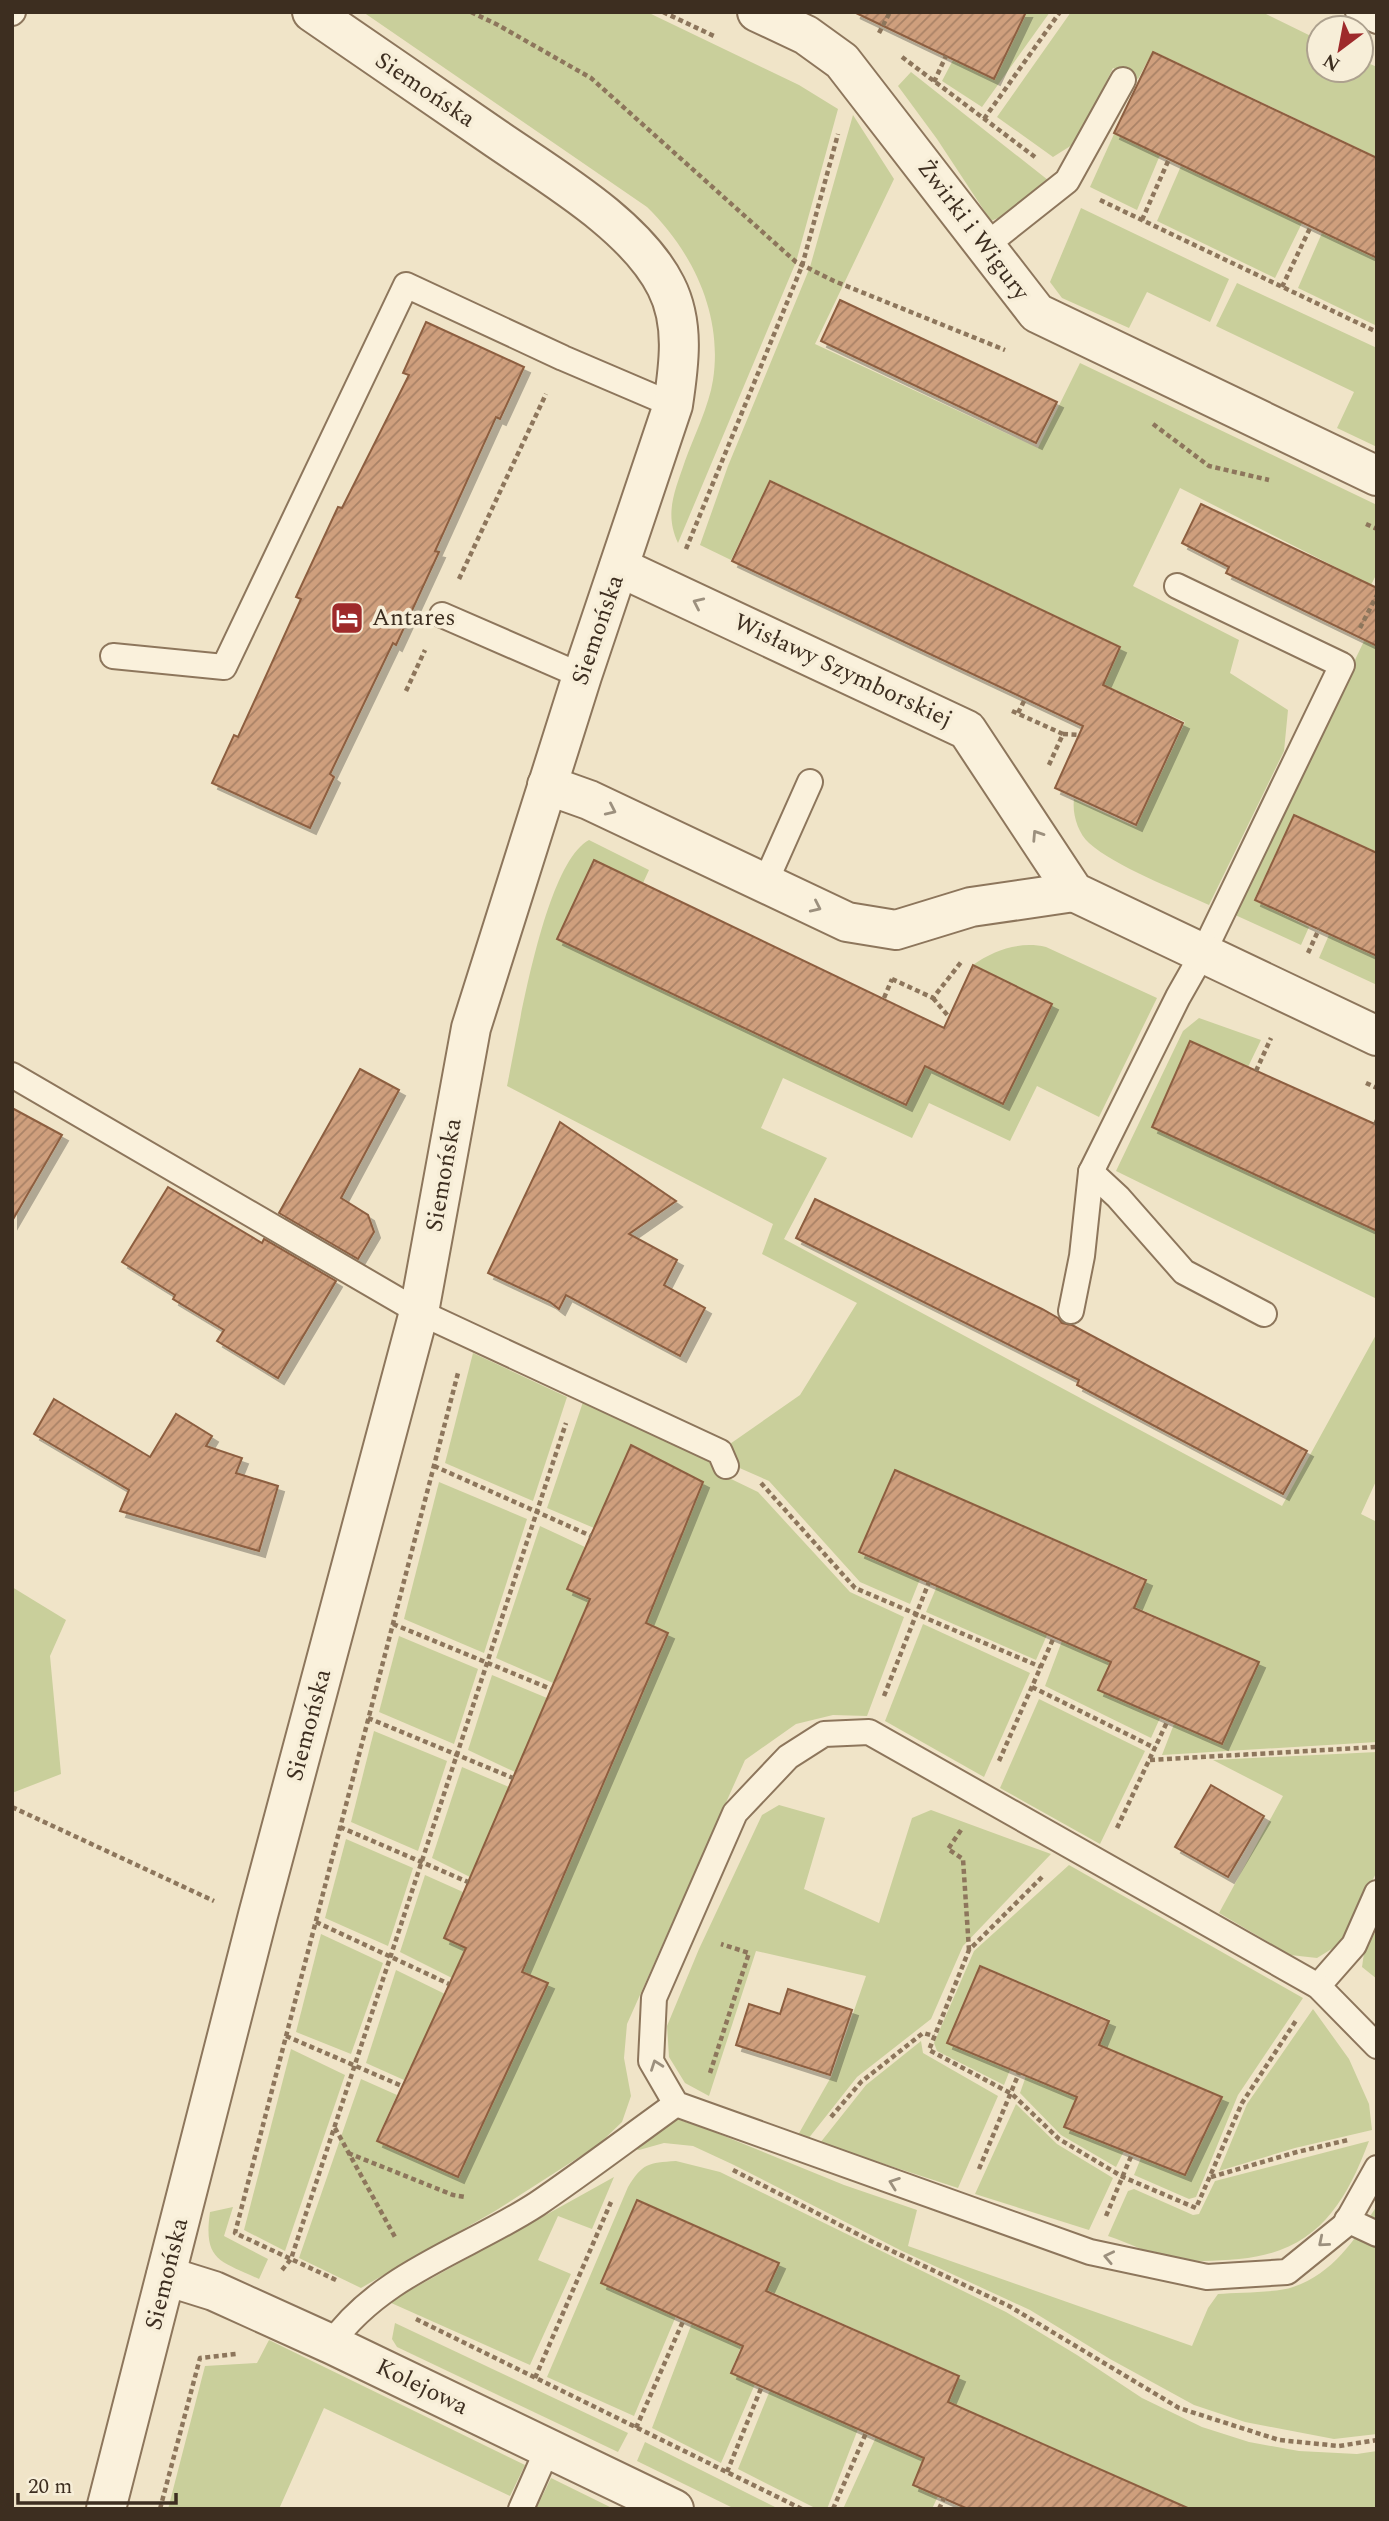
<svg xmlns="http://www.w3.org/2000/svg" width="1389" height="2521" font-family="Spectral,serif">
<defs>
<pattern id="building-hatch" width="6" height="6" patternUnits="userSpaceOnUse" patternTransform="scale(1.75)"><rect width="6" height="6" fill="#cf9f7d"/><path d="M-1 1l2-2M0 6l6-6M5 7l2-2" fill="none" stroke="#a98266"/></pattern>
<filter id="shadow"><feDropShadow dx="6" dy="6" stdDeviation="0" flood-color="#0004"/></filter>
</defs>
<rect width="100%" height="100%" fill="#f0e4c8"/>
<g fill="#c9cf9b">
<path d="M363 12H647L799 85 838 109 796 262 678 543C664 513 675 491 685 461 694 436 709 406 713 380 723 315 693 252 647 207Z"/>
<polygon points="1027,12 1050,12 982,107 942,81 953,60 995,79"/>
<polygon points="1071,12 1262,12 1319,40 1319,70 1361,70 1361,60 1377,67 1377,157 1153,51 1138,79 1113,68 1082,131 1072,145 1053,157 997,117"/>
<polygon points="911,72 1053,184 1022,208 991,221 937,139 898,86"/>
<path d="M853 115 894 179 815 344 1038 448 1080 363 1377 505V573L1371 585 1180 488 1133 586 1239 640 1230 673 1288 710 1284 751 1209 905C1175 889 1116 867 1089 843 1078 833 1072 814 1074 799L1136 827 1185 722 1104 685 1121 647 770 480 731 560 700 545 728 466 810 267Z"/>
<polygon points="1114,134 1160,155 1137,210 1090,187"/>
<polygon points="1181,166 1302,223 1275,278 1157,221"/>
<polygon points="1081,208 1229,279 1210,322 1147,292 1129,328 1062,298 1050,282"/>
<polygon points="1322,233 1377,259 1377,326 1298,288"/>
<polygon points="1237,283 1377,348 1377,447 1337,428 1354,392 1216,326"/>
<polygon points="1377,614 1377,852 1294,814 1254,900 1309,927 1301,945 1233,914"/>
<path d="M589 840 649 870 643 883 594 860 557 940 906 1106 925 1067 1004 1104 1052 1004 973 965C994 950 1020 941 1046 947L1157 998 1099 1117 1037 1086 1010 1141 929 1103 912 1138 783 1078 761 1128 827 1158 784 1239 1282 1506 1377 1333V1479L1361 1514 1377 1522V1742L1162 1755 1174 1724 1223 1744 1259 1662 1135 1607 1147 1579 895 1470 858 1553 920 1579 910 1604 860 1582 769 1481 735 1466 727 1446 800 1395 857 1303 762 1254 773 1224 507 1086C518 1034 544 864 589 840Z"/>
<polygon points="1329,935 1377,957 1377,985 1319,958"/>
<polygon points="1199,1018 1261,1040 1248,1067 1190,1041 1151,1127 1377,1231 1377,1299 1116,1171 1183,1031"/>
<polygon points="473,1353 567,1397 533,1501 445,1463"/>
<polygon points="583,1402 718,1466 729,1478 758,1492 850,1592 904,1617 867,1716 833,1715 796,1724 745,1760 627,2024 624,2058 631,2096 622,2122 598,2145 495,2211 361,2288 299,2258 361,2079 397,2095 376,2141 459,2177 548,1983 523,1972 669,1633 646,1623 703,1482 631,1444 594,1528 547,1508"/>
<polygon points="439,1482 527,1519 484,1653 404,1619"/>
<polygon points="540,1526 585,1547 566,1589 589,1600 553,1683 496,1658"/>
<polygon points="937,1586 1047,1635 1036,1660 926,1612"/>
<polygon points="12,1587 66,1620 50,1656 61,1774 12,1793"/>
<polygon points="923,1624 1030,1673 984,1777 885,1721"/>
<polygon points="399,1636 478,1669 454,1744 379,1712"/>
<polygon points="1062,1641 1110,1662 1099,1690 1160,1718 1151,1738 1045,1686"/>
<polygon points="492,1675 547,1698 515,1772 468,1750"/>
<polygon points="1039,1699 1145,1751 1100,1844 1000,1788"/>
<polygon points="374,1731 447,1761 418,1851 351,1822"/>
<polygon points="1377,1752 1377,1871 1343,1942 1317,1958 1290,1955 1219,1913 1283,1796 1213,1760"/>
<polygon points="462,1767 509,1787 470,1877 432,1858"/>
<polygon points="779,1805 825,1818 804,1889 879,1923 912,1818 931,1810 1051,1854 963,1946 931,2019 857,2077 808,2139 798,2135 831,2077 866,1976 756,1951 709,2096 685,2083 669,2057 667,2026 699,1949 762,1815"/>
<polygon points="346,1839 413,1868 388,1946 325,1918"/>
<polygon points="1069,1865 1303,1998 1238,2095 1196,2197 1189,2199 1134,2175 1141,2158 1186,2175 1223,2097 1100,2045 1110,2020 980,1965 947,2043 1010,2070 1004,2085 937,2051 934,2043 974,1951"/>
<polygon points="425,1875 463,1892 444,1938 466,1948 452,1978 400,1952"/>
<polygon points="1377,1929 1377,1979 1362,1967 1364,1953"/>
<polygon points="321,1934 383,1963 351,2054 296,2032"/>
<polygon points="396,1970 445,1994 404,2080 366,2063"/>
<polygon points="1313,2009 1349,2059 1369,2104 1372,2130 1295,2148 1219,2171 1247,2104"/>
<polygon points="921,2041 923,2053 998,2096 958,2188 820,2143 866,2085"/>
<polygon points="291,2049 345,2075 285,2251 244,2230"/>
<polygon points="1026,2076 1076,2097 1064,2127 1124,2151 1116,2167 1061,2135 1020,2093"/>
<polygon points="1016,2104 1057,2144 1113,2178 1089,2230 975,2194"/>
<path d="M676 2119 702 2127 844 2185 917 2210 908 2246 1192 2346 1208 2308 1218 2294C1238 2292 1276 2293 1293 2287 1334 2273 1354 2240 1377 2206V2434L1334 2439 1245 2422 1194 2405 1110 2359 1030 2310 900 2250 734 2165 693 2146 664 2143 639 2150 632 2148Z"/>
<path d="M1369 2141C1344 2207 1315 2252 1239 2259 1217 2261 1196 2262 1174 2259 1152 2255 1129 2243 1108 2236L1128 2191 1134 2189 1193 2215 1199 2214 1215 2181Z"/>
<path d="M676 2161 720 2172 1006 2312 1077 2355 1142 2398 1202 2427 1249 2442 1299 2451 1357 2454 1377 2451V2509H1190L948 2402 960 2376 767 2290 778 2262 638 2200 601 2283 676 2316 634 2416 547 2377 628 2187C643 2163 648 2163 676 2161Z"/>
<polygon points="614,2177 592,2229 558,2216 538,2260 571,2274 530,2365 389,2302"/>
<path d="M233 2207 224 2236 268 2259 259 2279C220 2261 203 2261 210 2212Z"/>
<polygon points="395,2323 628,2433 618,2452 397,2347 392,2339"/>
<polygon points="692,2323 742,2345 730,2373 755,2384 721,2463 652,2428"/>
<polygon points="269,2340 525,2465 510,2496 324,2408 279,2509 168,2509 205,2366 257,2363"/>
<polygon points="770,2390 858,2429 827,2509 817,2509 738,2469"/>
<polygon points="876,2437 924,2459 913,2485 938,2496 932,2509 843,2509"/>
<polygon points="645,2442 779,2509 735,2509 637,2461"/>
<polygon points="551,2478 614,2509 536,2509"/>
</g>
<g fill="url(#building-hatch)" stroke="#8d5f41" stroke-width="2" filter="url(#shadow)">
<polygon points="854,12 1026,12 994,79"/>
<polygon points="1153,52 1377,158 1377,258 1114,133"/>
<polygon points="840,300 1057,402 1036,443 821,341"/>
<polygon points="426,322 524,367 500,419 496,417 435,551 439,552 396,645 393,643 330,774 334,777 310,828 212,783 234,735 238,737 301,599 296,597 338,507 342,508 409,375 403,373"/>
<polygon points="770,481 1120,647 1103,685 1183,723 1136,825 1055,788 1083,726 732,561"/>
<polygon points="1201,504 1377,588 1377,646 1226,573 1229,567 1182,543"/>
<polygon points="1294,815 1377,853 1377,956 1255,900"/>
<polygon points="594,860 944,1028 973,965 1052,1004 1003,1104 925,1066 906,1105 557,939"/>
<polygon points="1190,1041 1377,1125 1377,1231 1152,1127"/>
<polygon points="360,1069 399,1090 341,1198 368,1215 374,1232 358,1259 279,1213"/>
<polygon points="12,1108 62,1135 12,1221"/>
<polygon points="560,1122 676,1201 629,1234 677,1260 664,1285 705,1308 680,1356 566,1295 559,1309 550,1302 488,1273"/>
<polygon points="168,1187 262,1243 264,1239 336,1281 278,1378 217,1341 224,1330 173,1299 175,1295 122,1262"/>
<polygon points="815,1199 1042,1309 1058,1318 1062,1323 1072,1325 1307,1451 1283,1494 1077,1385 1079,1380 796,1238"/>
<polygon points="54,1399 150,1457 176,1414 212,1436 206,1446 242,1458 236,1473 278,1486 259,1551 120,1511 129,1490 34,1434"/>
<polygon points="631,1445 703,1482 646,1623 668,1633 522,1972 548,1983 458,2177 377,2141 466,1948 444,1938 590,1599 567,1589"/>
<polygon points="895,1470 1146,1580 1134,1608 1259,1662 1222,1744 1098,1690 1111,1662 859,1552"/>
<polygon points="1211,1785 1264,1816 1228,1877 1175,1847"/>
<polygon points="980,1966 1109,2021 1099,2045 1222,2097 1185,2175 1064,2127 1077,2097 947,2043"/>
<polygon points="788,1989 852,2010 830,2075 736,2045 749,2004 780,2014"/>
<polygon points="637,2200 779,2263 766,2291 959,2376 948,2402 1190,2509 968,2509 913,2485 924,2458 731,2373 743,2346 601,2283"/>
</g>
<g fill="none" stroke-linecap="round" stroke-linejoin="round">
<defs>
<g id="lane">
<polyline points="1358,12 1377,21"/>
<polyline points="12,13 13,12"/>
<polyline points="985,246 1067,181 1123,80"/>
<polyline points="442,615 582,676"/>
<polyline points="113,656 224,667 406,285 563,358 673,405"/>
<polyline points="765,883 810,782"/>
<polyline points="12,1075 419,1312 720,1452 726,1466"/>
<polyline points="1091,1172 1118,1197 1184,1272 1264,1314"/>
<polyline points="1071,1311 1082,1256 1091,1172 1178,997 1203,953 1342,665 1177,586"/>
<polyline points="1318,1986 1354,1945 1377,1893"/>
<polyline points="1377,2046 1318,1986 869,1732 824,1734 788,1757 735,1813 654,1998 651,2061 676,2104 1090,2252 1207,2277 1287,2272 1345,2225 1377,2168"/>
<polyline points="1347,2220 1377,2234"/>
<path d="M331 2344C380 2274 468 2249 537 2204 584 2172 630 2137 676 2104"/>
<polyline points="521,2509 548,2448"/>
</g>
<g id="street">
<polyline points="757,12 806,35 842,61 1037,313 1377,476"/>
<polyline points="619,567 967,730 1074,892 1377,1036"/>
<polyline points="547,785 589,800 847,922 896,930 971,907 1074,892"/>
<polyline points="166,2276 214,2291 331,2344 674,2509"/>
<path d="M106 2509 258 1915 419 1312 471 1028 582 676 673 405C679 365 685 323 666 286 635 224 547 174 491 135 431 94 372 53 312 12"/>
</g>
</defs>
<use href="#lane" stroke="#8d765c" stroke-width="28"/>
<use href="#street" stroke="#8d765c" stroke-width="42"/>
<g stroke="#8d765c" stroke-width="4.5" stroke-dasharray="5 3.5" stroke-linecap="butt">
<polyline points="471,12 498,25 591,78 796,262 834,281 1005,350"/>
<polyline points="663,12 716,37"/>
<polyline points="879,33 890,12"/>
<polyline points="902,57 1035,157"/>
<polyline points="934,82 946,56"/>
<polyline points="984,119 1060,12"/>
<polyline points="1100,200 1377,332"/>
<polyline points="1142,220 1169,159"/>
<polyline points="1282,287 1311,226"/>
<polyline points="1153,424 1209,466 1269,480"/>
<polyline points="1366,524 1377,529"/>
<polyline points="686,549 802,266 838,134"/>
<polyline points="459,579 546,394"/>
<polyline points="1360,628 1377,595"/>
<polyline points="406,691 425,650"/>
<polyline points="1012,711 1063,734 1048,767"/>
<polyline points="1018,713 1025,699"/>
<polyline points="1063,734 1079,735"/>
<polyline points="1308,953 1319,929"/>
<polyline points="892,979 933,998 962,961"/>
<polyline points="884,998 892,979"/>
<polyline points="933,998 949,1017"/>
<polyline points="1256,1071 1271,1038"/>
<polyline points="1366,1083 1377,1088"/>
<polyline points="1375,1125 1377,1120"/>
<polyline points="434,1466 591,1536"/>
<polyline points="761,1483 855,1588 1041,1667"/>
<polyline points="393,1624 551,1689"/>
<polyline points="1032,1687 1155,1748"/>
<polyline points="884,1696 929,1582"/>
<polyline points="368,1718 513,1778"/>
<polyline points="1150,1760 1377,1747"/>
<polyline points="999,1761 1054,1637"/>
<polyline points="12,1807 214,1901"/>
<polyline points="340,1827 468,1882"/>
<polyline points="1117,1828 1168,1720"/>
<polyline points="961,1830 948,1849 963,1859 969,1950"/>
<polyline points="1042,1877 969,1950 929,2050 1012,2094 1059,2139 1123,2177 1196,2208 1242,2103 1297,2019"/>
<polyline points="316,1922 449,1984"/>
<polyline points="286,2036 402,2086"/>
<polyline points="710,2073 749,1953 721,1944"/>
<polyline points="831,2117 861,2082 923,2033 934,2036"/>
<polyline points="335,2128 395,2237"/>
<polyline points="348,2153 453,2195 465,2197"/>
<polyline points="979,2169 1019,2073"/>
<polyline points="733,2170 875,2243 1009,2306 1179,2408 1279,2440 1339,2446 1377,2440"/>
<polyline points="1211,2177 1297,2152 1348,2140"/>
<polyline points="1106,2216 1132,2154"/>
<polyline points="282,2270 291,2259 566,1423"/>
<polyline points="336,2280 235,2233 458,1373"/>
<polyline points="416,2319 802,2509"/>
<polyline points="535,2378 611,2202"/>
<polyline points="636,2428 684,2319"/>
<polyline points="727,2472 762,2386"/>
<polyline points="160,2509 200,2358 236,2354"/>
<polyline points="833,2509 866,2433"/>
<polyline points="939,2509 944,2498"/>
</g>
<use href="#lane" stroke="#faf1dc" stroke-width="24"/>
<use href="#street" stroke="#faf1dc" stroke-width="38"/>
</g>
<defs><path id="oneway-chevron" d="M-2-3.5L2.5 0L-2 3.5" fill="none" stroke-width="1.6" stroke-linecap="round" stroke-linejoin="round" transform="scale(1.75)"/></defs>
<g stroke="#9c907e">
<use href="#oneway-chevron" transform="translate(698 603) rotate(-155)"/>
<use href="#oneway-chevron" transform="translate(611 810) rotate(25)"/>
<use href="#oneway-chevron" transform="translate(1037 835) rotate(-123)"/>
<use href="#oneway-chevron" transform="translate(816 907) rotate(25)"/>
<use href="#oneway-chevron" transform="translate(656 2065) rotate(-110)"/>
<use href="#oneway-chevron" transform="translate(894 2183) rotate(-160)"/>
<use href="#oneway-chevron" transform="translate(1323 2242) rotate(140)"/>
<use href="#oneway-chevron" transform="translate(1109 2257) rotate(-168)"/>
</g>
<defs>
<symbol id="hotel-square" viewBox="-11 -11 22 22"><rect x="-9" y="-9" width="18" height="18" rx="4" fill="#9e2a2b" stroke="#f7eed8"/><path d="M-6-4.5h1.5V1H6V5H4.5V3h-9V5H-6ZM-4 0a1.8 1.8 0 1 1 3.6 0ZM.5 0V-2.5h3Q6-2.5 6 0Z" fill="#fff"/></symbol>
</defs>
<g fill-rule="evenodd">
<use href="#hotel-square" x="328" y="599" width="38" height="38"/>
</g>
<g text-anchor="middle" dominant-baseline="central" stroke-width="7" stroke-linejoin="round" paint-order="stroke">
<g font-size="24" fill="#3d2e20" stroke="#f7eed8">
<text transform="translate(425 90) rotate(34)">Siemońska</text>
<text transform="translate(973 230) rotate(53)">Żwirki i Wigury</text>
<text transform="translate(598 630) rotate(-71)">Siemońska</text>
<text transform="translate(843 671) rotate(25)">Wisławy Szymborskiej</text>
<text transform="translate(444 1175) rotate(-80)">Siemońska</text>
<text transform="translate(309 1725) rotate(-75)">Siemońska</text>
<text transform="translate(167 2274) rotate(-76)">Siemońska</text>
<text transform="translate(422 2387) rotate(26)">Kolejowa</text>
</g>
<g font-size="24" fill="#3d2e20" stroke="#f7eed8" text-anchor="start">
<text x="372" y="618">Antares</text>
</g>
</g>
<rect width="1389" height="2521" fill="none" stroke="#3d2e20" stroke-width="28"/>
<g transform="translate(1340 49) rotate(212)"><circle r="33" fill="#f7eed8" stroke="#ada18e" stroke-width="2"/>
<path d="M0-5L12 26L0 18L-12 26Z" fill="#9e2a2b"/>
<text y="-10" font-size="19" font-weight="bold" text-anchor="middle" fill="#3d2e20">N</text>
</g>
<path d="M18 2493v10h158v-10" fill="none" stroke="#3d2e20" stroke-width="3.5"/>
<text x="28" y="2493" font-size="21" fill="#3d2e20" stroke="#f7eed8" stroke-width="5" paint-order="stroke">20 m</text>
</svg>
